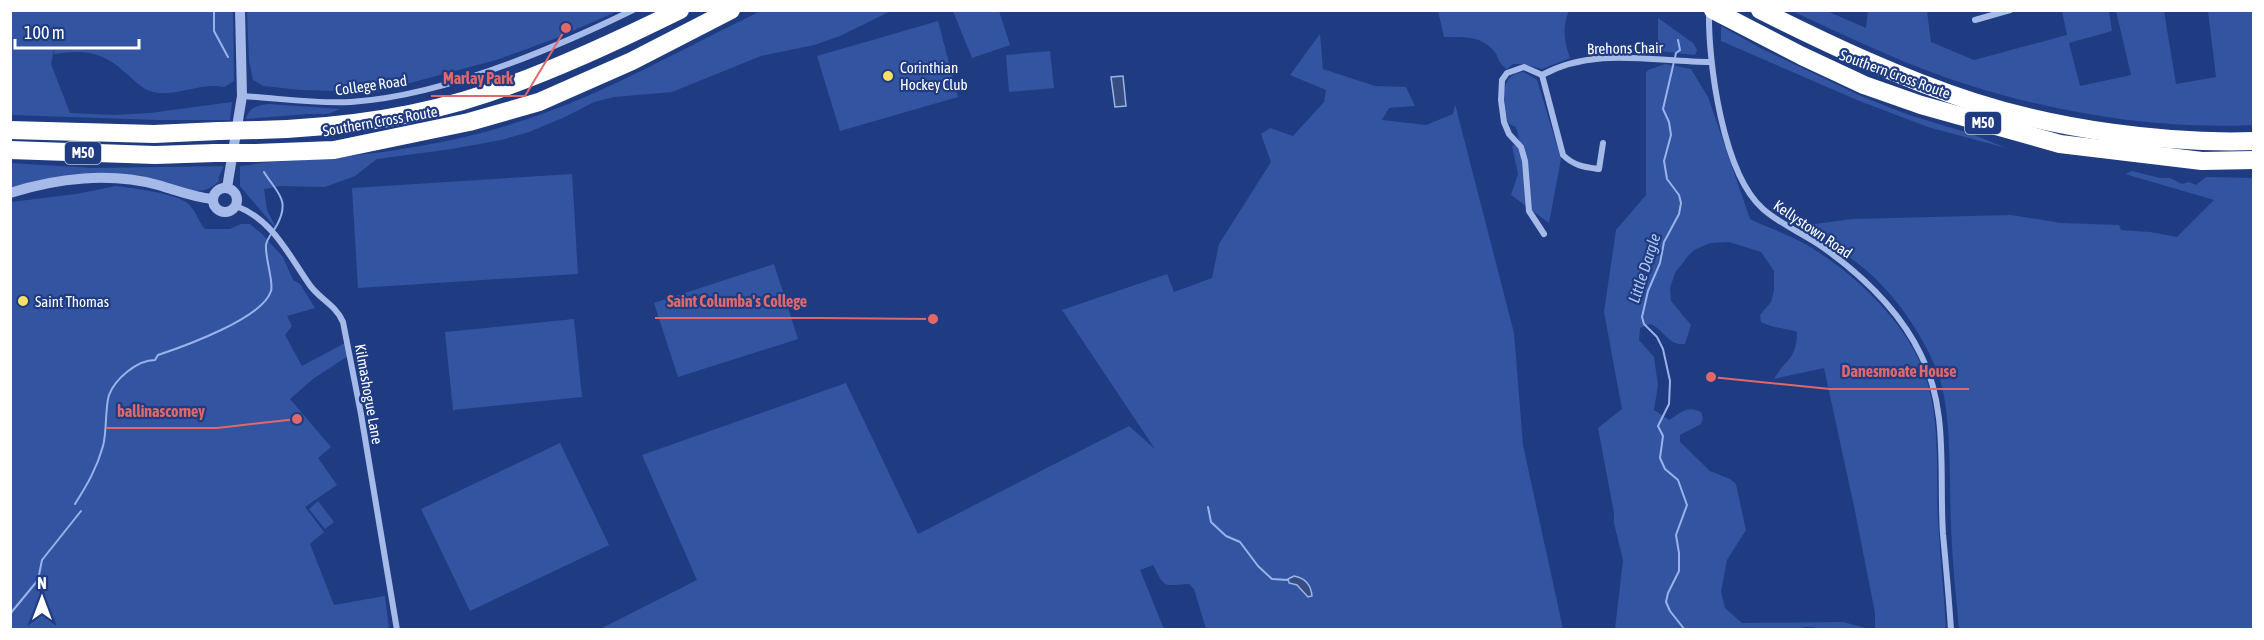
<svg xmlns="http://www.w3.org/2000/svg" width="2264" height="640" font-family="'Asap Condensed',sans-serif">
<rect width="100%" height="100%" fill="#1f3c82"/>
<g fill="#3354a0">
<path d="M48 11H233L234 81 224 87C200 82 173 99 150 91 141 88 134 80 127 74 103 52 87 49 54 54L55 44 51 64 70 113 115 115 150 113 232 102 230 120H159L11 115V11Z"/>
<polygon points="247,11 247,10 618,11 554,39 496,60 376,92 301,90 263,86 253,80 249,60"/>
<path d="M761 11H891L840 36 814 45 761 56 672 92 614 97 594 102 565 117 529 132 501 140 452 149 377 159 355 176 325 187 281 186 264 189 267 210 278 231 240 186V166C250 166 260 162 271 162 362 157 453 146 539 115 616 88 687 46 761 11Z"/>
<polygon points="953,11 999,11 1010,45 972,58"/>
<path d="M1438 11H1569C1562 26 1564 42 1570 58L1542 69 1523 64H1513L1507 69C1500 65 1499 60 1496 54 1484 35 1463 37 1444 37Z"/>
<path d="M1792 11H1827L1866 28 1868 11H1927L1931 42 1974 60 2067 35 2062 11H2109L2112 31 2069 43 2080 86 2131 75 2116 11H2164L2176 84 2216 77 2208 11H2253V125C2139 131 2010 105 1905 62 1867 46 1829 28 1792 11Z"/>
<polygon points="1658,18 1693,43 1697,50 1695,55 1658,51"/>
<polygon points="938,21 958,97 840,131 817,56"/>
<polygon points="1721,26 1762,49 1861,96 1909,115 1972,134 2006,148 1928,127 1857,100 1721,41"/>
<path d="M1320 34 1323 69 1375 86 1406 87 1415 106 1389 108 1382 120 1426 125 1453 114 1455 104 1514 333 1523 445 1563 629H1206L1194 589 1189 584C1163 585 1166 590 1153 565L1140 570 1164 629 598 630 697 580 642 455 846 383 918 534 1129 426 1155 449 1062 310 1167 274 1174 292 1212 278 1219 244 1271 162 1261 134 1270 128 1293 136 1324 102 1326 90 1290 75Z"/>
<polygon points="1050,51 1054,88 1009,92 1006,55"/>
<path d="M1665 64 1691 69 1708 97 1750 219C1770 229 1792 235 1812 248 1860 278 1915 330 1929 388 1940 431 1936 477 1938 520 1940 557 1944 593 1946 629H1875V613L1855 511 1824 368 1774 379C1786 357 1796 362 1797 332 1785 328 1772 328 1761 322L1760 315 1771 302 1774 290V271L1761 252 1729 242 1710 243 1694 250 1688 256 1675 273 1670 288 1671 301 1691 325 1685 344C1668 346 1664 329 1650 324L1640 328 1639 340 1654 357 1658 385 1654 410 1669 420C1681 413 1687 405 1701 412L1703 418 1701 424 1680 435V442L1710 471 1730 479 1736 484 1746 530 1727 560 1721 592 1725 608 1742 623 1843 622 1869 629 1817 630 1814 627H1803L1799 630 1615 629 1623 560 1614 523V513L1598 428 1622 409 1604 312 1616 230 1646 195V73L1648 70Z"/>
<path d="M1524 72 1537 80 1561 159 1549 223 1511 195 1518 174 1512 146 1520 143 1516 127 1509 124 1507 120C1504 101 1498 74 1524 72Z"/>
<path d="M269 104 340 109 328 114H308L246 119C249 107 258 105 269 104Z"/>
<path d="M10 163 93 168 224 166 218 178 220 180C212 189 204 191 192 191L142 176 128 174 11 188Z"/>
<path d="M2132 171 2160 178H2170L2182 184 2189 182 2196 185 2206 177 2253 178V629H1959C1956 595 1952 559 1951 524 1949 481 1953 405 1935 366 1920 331 1895 295 1866 270 1846 253 1823 240 1801 226L1852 219 2011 215 2061 223 2119 225 2121 230 2150 232 2177 237 2214 200 2125 174Z"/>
<polygon points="572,174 578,274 358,288 352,188"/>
<path d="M116 186C137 189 168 192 186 202 195 208 198 221 205 229H230L241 224H250L262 234 283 257 293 280 300 284 315 308 287 316 292 326 285 335 302 366 345 343 348 356 313 379 290 399 331 447 318 458 337 485 305 507 324 532 310 544 334 605 385 596 389 629 11 630V202L76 194Z"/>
<polygon points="774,264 798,339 678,377 654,303"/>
<polygon points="574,319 582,397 453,410 445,332"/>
<polygon points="560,443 609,545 470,611 421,509"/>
<polygon points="318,501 334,522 325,529 309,509"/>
</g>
<g fill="#374d80" stroke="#99b3ea" stroke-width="1.5">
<polygon points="1123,76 1126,106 1115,107 1111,77"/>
<path d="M1294 576C1305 578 1311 585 1312 596L1308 597 1297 585 1289 583 1288 579Z"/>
</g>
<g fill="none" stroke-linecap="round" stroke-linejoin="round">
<g stroke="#99b3ea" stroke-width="2">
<polyline points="214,10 214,31 228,57"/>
<polyline points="1678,40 1680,50 1676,53 1663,109 1669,122 1671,135 1664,161 1667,179 1679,195 1681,203 1679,214 1664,242 1660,263 1648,291 1642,317 1644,324 1657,337 1663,349 1670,381 1669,404 1658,426 1663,436 1660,458 1665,469 1678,480 1687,505 1676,535 1679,553 1679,571 1668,593 1666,602 1670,611 1685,630"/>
<path d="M75 504C87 485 97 468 103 446 107 432 105 407 109 395 115 379 137 360 155 360L158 355C185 346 263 318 271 291 274 282 265 259 266 245 267 238 273 232 277 225 291 199 276 192 264 172"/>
<polyline points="1208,507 1211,522 1226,536 1240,542 1258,566 1272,579 1288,580"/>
<polyline points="10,614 38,580 42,560 81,511"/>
</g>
<g stroke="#a5bae9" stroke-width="6">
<path d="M1709 11C1708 63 1723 174 1763 209 1781 225 1805 234 1824 248 1863 276 1900 311 1921 355 1949 410 1939 475 1943 534 1946 566 1949 598 1951 630"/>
<polyline points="1975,20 2010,10"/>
<path d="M1542 75C1595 46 1654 62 1711 62"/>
<path d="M242 96C278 98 314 104 351 102 443 96 551 50 633 10"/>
<path d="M236 206C273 220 288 254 309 284 319 299 336 305 343 322L361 414 397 630"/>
<path d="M1544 234 1529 211 1525 161 1521 147 1509 134 1504 122 1501 100 1502 80 1507 73 1524 67 1542 75 1563 155C1574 166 1585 167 1599 169L1603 143"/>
</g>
<g stroke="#a5bae9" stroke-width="10">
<circle cx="225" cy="200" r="12"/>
<polyline points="227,188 242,96 240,10"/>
<path d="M10 193C57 178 110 172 158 185 176 190 193 197 212 199"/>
</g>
<g stroke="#fff" stroke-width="18">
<polyline points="1713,10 1802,56 1864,85 1921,105 2060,144 2202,161 2254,160"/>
<path d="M1760 10C1830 45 1900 78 1974 102 2058 129 2165 144 2254 141"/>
<polyline points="10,130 154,134 219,131"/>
<path d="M259 130C336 128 415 118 488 93 553 71 617 41 680 10"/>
<polyline points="10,150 155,155 215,153"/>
<polyline points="256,153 334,150 469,122 539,102 632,61 731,10"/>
</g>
<g stroke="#fff" stroke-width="18">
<polyline points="219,131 259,130"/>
<polyline points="215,153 256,153"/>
</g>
</g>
<g fill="#f7e165" stroke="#1f3c82" stroke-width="2">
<circle cx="888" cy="76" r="6"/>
<circle cx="23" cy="301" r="6"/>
</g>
<g text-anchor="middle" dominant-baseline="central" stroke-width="4.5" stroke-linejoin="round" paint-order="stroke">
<g fill="#1f3c82" stroke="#bcc4da" stroke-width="1.5">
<rect x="1965" y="112" width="36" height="22" rx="4.5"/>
<rect x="65" y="142" width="36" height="22" rx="4.5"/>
</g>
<g font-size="14" font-weight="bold" fill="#fff">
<text x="1983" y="123">M50</text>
<text x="83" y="153">M50</text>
</g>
<g font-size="15" fill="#fff" stroke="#1f3c82">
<text transform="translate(1625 48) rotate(-1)">Brehons Chair</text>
<text transform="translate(1895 74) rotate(20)">Southern Cross Route</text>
<text transform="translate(371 85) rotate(-8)">College Road</text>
<text transform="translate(380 121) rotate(-10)">Southern Cross Route</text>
<text transform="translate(1813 229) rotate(34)">Kellystown Road</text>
<text transform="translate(369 394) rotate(80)">Kilmashogue Lane</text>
</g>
<g font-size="15" fill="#fff" stroke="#1f3c82" text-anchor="start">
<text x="900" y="67">Corinthian<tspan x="900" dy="17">Hockey Club</tspan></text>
<text x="35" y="301">Saint Thomas</text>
</g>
<g font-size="16" font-style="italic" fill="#b0c5f0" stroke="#1f3c82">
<text transform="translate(1644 268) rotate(-72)">Little Dargle</text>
</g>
</g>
<path fill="none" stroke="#e26868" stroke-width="2" d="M566 28L525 96H431M933 319L819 318H655M1711 377L1830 389H1969M297 419L217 428H106"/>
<g fill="#e26868" stroke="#1f3c82" stroke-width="2">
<circle cx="566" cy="28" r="6"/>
<circle cx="933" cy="319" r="6"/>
<circle cx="1711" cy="377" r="6"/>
<circle cx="297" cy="419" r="6"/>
</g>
<g font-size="16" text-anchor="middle" font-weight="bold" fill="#e26868" stroke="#1f3c82" stroke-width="4.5" stroke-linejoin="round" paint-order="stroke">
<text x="478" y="84">Marlay Park</text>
<text x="737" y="307">Saint Columba's College</text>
<text x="1899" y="377">Danesmoate House</text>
<text x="161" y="417">ballinascorney</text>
</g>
<rect width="2264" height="640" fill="none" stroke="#ffffff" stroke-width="24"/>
<g transform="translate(42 598)" stroke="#1f3c82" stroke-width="4.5" paint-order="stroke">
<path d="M0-4.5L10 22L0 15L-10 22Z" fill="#ffffff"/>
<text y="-9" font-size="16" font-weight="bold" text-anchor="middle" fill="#ffffff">N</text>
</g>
<path d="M15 39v9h124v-9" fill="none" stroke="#ffffff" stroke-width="3"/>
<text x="24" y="39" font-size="18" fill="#ffffff" stroke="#1f3c82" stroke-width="4.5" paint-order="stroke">100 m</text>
</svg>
